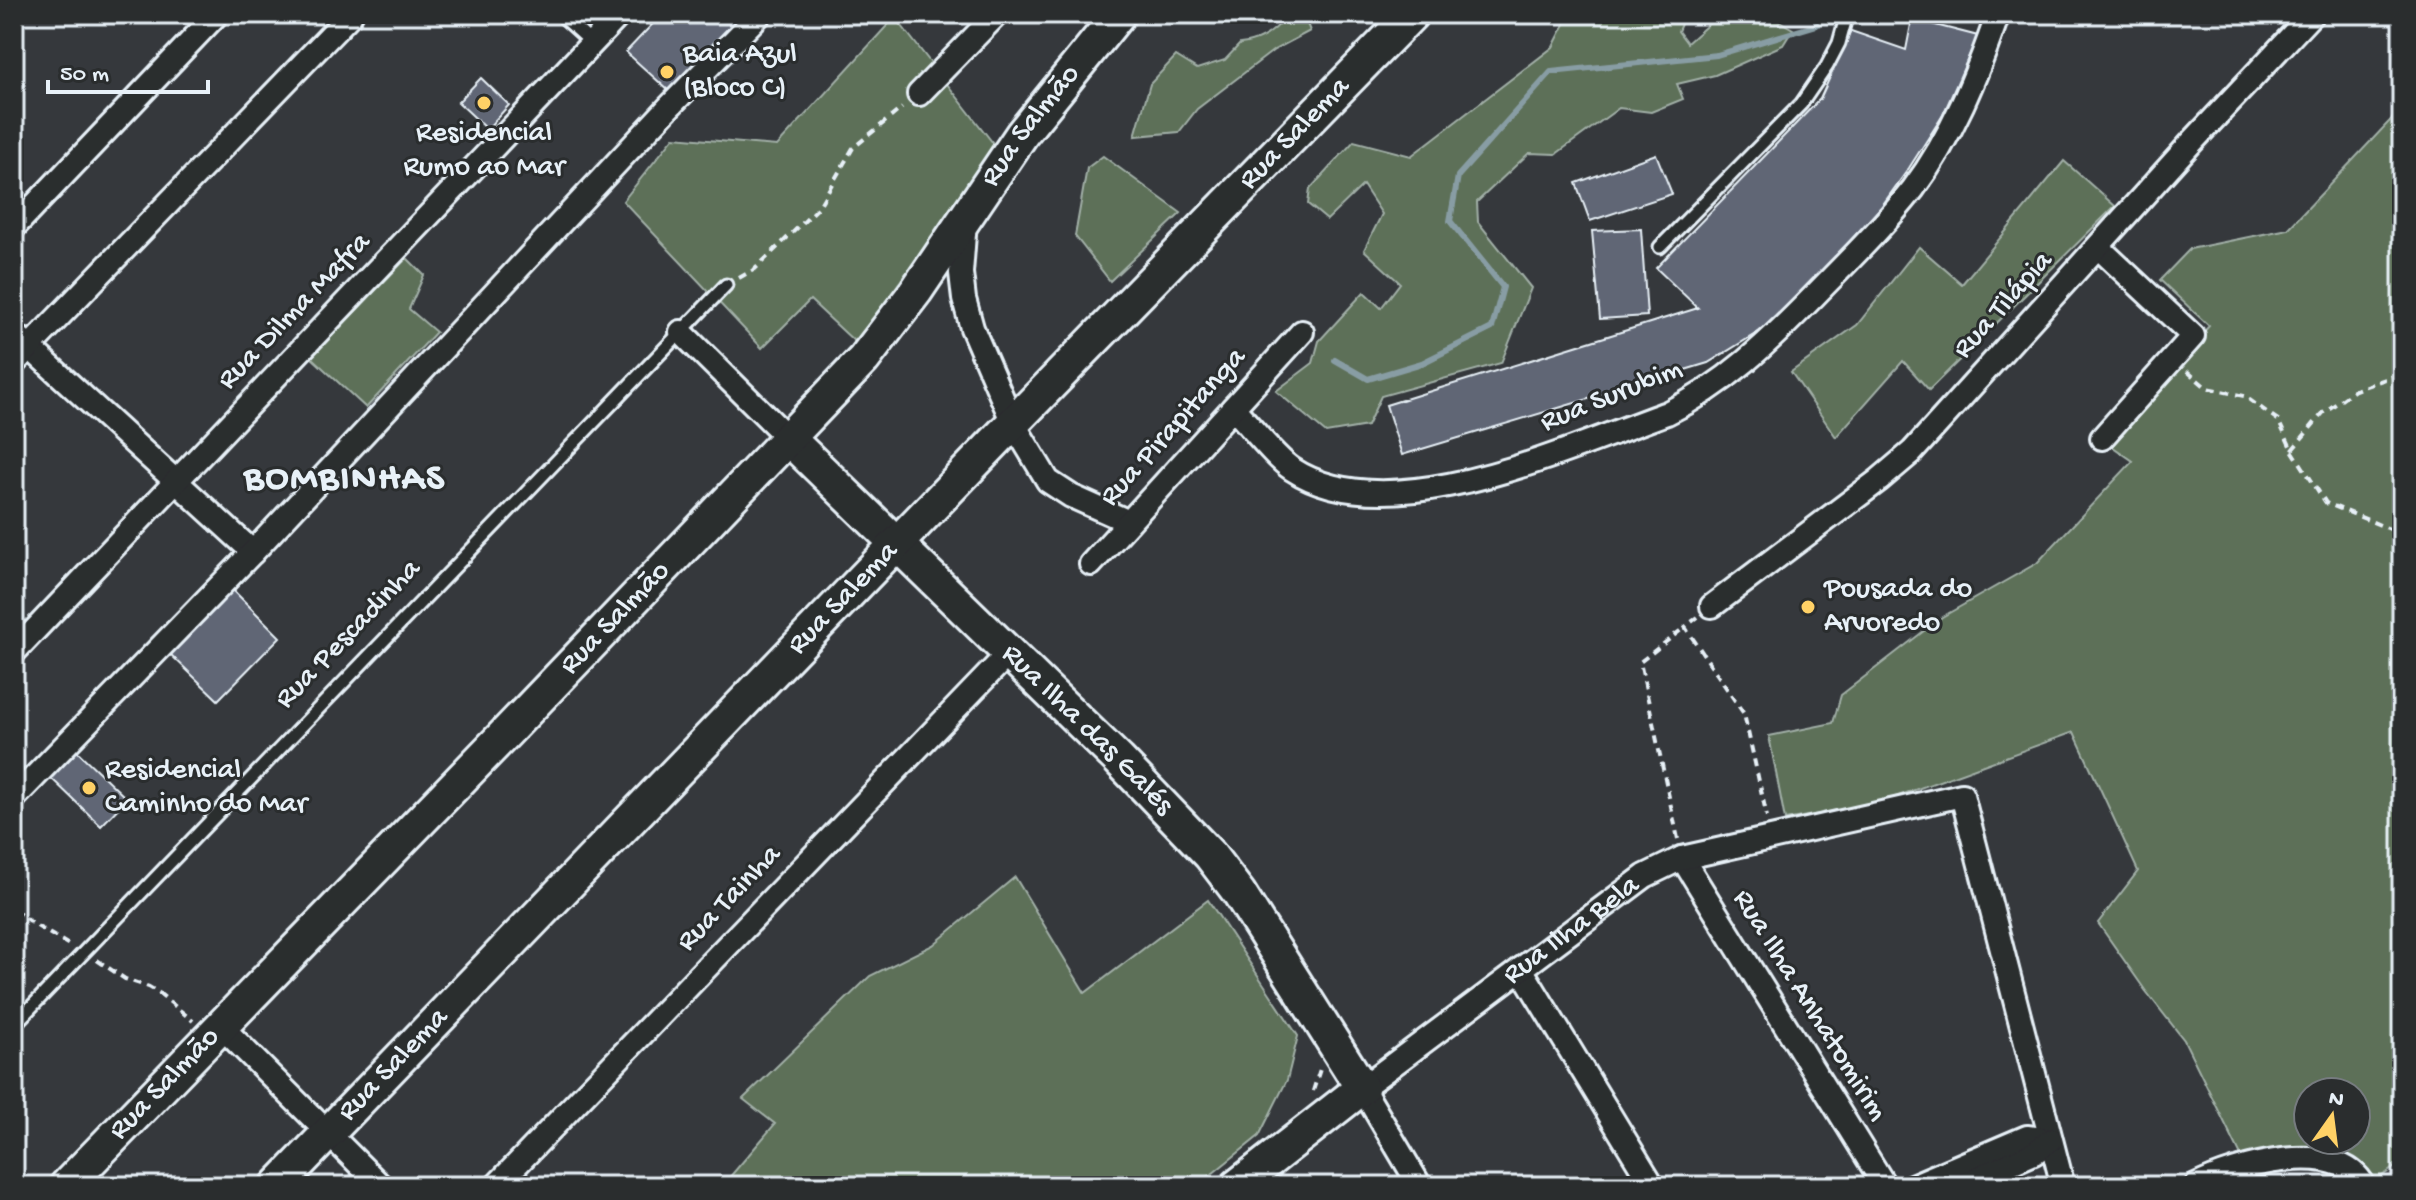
<svg xmlns="http://www.w3.org/2000/svg" width="2416" height="1200" font-family="'Gochi Hand',sans-serif">
<rect width="100%" height="100%" fill="#35383c"/>
<filter id="ink" filterUnits="userSpaceOnUse"><feTurbulence type="fractalNoise" baseFrequency=".0125" numOctaves="2"/><feDisplacementMap in="SourceGraphic" scale="16" xChannelSelector="R" yChannelSelector="G"/><feConvolveMatrix kernelMatrix="1 2 1 2 8 2 1 2 1" color-interpolation-filters="sRGB"/></filter>
<g filter="url(#ink)">
<g fill="#5d6f58" stroke="#a2b0a8" stroke-width="2" fill-rule="evenodd">
<path d="M1288 14H1303L1310 31 1274 50 1197 109 1179 132 1135 136 1150 84 1176 56 1197 69 1225 60 1240 44C1261 42 1276 31 1288 14Z"/>
<polygon points="1570,14 1685,14 1678,31 1687,43 1712,21 1753,14 1767,14 1793,29 1783,45 1715,75 1677,84 1683,99 1651,112 1619,108 1556,154 1529,153 1477,202 1478,222 1531,288 1501,363 1381,396 1367,426 1326,433 1276,391 1313,363 1319,341 1364,292 1381,308 1400,283 1364,250 1382,214 1363,185 1327,220 1308,204 1310,189 1354,141 1411,156 1553,47"/>
<polygon points="895,17 996,147 856,343 810,300 762,348 623,201 674,137 777,146"/>
<path d="M2402 108V1162L2375 1181 2352 1163 2320 1148 2241 1156 2184 1040 2145 990 2098 923 2138 871 2074 732 1876 804 1785 820 1769 736 1833 723 1841 695 1942 617 2037 563 2133 461 2106 442 2209 326 2160 280 2190 249 2288 229ZM2308 1092H2356V1140H2308Z"/>
<polygon points="1103,156 1181,213 1110,281 1075,236 1087,168"/>
<polygon points="2064,161 2115,206 1929,390 1903,361 1836,437 1791,372 1857,325 1919,247 1962,284"/>
<polygon points="407,258 424,275 409,309 436,332 366,408 311,357"/>
<polygon points="1015,877 1085,993 1208,900 1298,1036 1287,1080 1259,1136 1197,1186 722,1186 775,1124 743,1099 870,976 933,945"/>
</g>
<g fill="none" stroke-linecap="round" stroke-linejoin="round">
<g stroke="#889da4" stroke-width="6">
<polyline points="1877,16 1881,14"/>
<polyline points="1335,360 1368,379 1422,363 1492,328 1503,287 1450,221 1458,176 1551,72 1717,55 1817,25"/>
</g>
</g>
<g fill="#606675" stroke="#e8f1f8" stroke-width="2">
<polygon points="662,14 742,14 669,91 626,52"/>
<polygon points="1912,19 1978,36 1943,115 1909,168 1881,207 1778,320 1708,363 1402,455 1386,405 1698,308 1656,268 1820,99 1851,31 1906,50"/>
<polygon points="481,78 509,105 487,129 458,102"/>
<polygon points="1656,154 1672,194 1590,221 1576,183"/>
<polygon points="1641,229 1647,316 1600,319 1592,231"/>
<polygon points="232,589 280,637 218,700 169,653"/>
<polygon points="77,751 127,799 101,826 51,778"/>
</g>
<g fill="none" stroke-linecap="round" stroke-linejoin="round">
<defs>
<g id="lane">
<polyline points="560,14 592,43"/>
<polyline points="1660,247 1801,104 1827,66 1839,43 1847,14"/>
<polyline points="14,1025 726,285"/>
</g>
<g id="street">
<polyline points="919,94 997,14"/>
<polyline points="965,221 961,273 964,299 972,328 1013,423 1048,481 1071,496 1129,522"/>
<polyline points="14,227 217,14"/>
<polyline points="2098,247 2193,336 2102,438"/>
<polyline points="681,332 788,438"/>
<polyline points="14,333 253,552"/>
<polyline points="14,363 351,14"/>
<path d="M1233 408C1249 424 1275 458 1292 469 1389 533 1568 448 1667 413 1725 385 1769 342 1814 296 1848 261 1883 227 1913 189 1952 137 1977 75 1998 14"/>
<polyline points="1091,564 1302,332"/>
<polyline points="1712,606 1879,480 1912,452 2191,143 2312,14"/>
<polyline points="14,652 620,14"/>
<polyline points="14,798 253,552 668,108 760,14"/>
<polyline points="1682,858 1885,1186"/>
<polyline points="1521,969 1653,1186"/>
<polyline points="220,1025 381,1186"/>
<polyline points="496,1186 1008,654"/>
<path id="s1" d="M1420 1186 1362 1088 1645 876 1682 858 1962 795 2063 1186"/>
<polyline points="1912,1186 2027,1137 2051,1140"/>
<polyline points="1959,1186 2034,1153 2051,1140"/>
<path d="M2196 1186C2234 1166 2338 1136 2364 1186"/>
</g>
<g id="secondary">
<path id="s2" d="M788 438 1119 760 1210 855 1239 893 1362 1088 1237 1186"/>
<path id="s3" d="M66 1186 500 739 864 359 916 291 1022 134 1119 14"/>
<path id="s4" d="M277 1186 1013 423 1412 14"/>
</g>
</defs>
<use href="#lane" stroke="#e8f1f8" stroke-width="17"/>
<use href="#street" stroke="#e8f1f8" stroke-width="28"/>
<use href="#secondary" stroke="#e8f1f8" stroke-width="38"/>
<g stroke="#e8f1f8" stroke-width="4" stroke-dasharray="8 6" stroke-linecap="butt">
<polyline points="739,278 755,269 818,208 853,148 902,108"/>
<polyline points="2187,371 2207,388 2244,396 2278,420 2292,450 2326,503 2402,534"/>
<polyline points="2292,450 2323,413 2355,390 2402,373"/>
<polyline points="1698,617 1685,627 1744,714 1767,817"/>
<polyline points="1678,839 1640,662 1685,627"/>
<polyline points="14,910 35,925 69,945"/>
<polyline points="97,960 125,979 149,987 159,993 193,1021"/>
<polyline points="1313,1091 1320,1069"/>
</g>
<use href="#lane" stroke="#2a2d2e" stroke-width="11"/>
<use href="#street" stroke="#2a2d2e" stroke-width="22"/>
<use href="#secondary" stroke="#2a2d2e" stroke-width="32"/>
</g>
</g>
<g fill="#ffd166" stroke="#2a2d2e" stroke-width="3">
<circle cx="667" cy="72" r="8"/>
<circle cx="484" cy="103" r="8"/>
<circle cx="1808" cy="607" r="8"/>
<circle cx="89" cy="788" r="8"/>
</g>
<g text-anchor="middle" dominant-baseline="central" stroke-width="6" stroke-linejoin="round" paint-order="stroke">
<g font-size="30" fill="#e8f1f8" stroke="#2a2d2e" text-anchor="start">
<text x="683" y="55">Baia Azul<tspan x="683" dy="34">(Bloco C)</tspan></text>
<text x="484" y="134" text-anchor="middle">Residencial<tspan x="484" dy="34">Rumo ao Mar</tspan></text>
<text x="1824" y="590">Pousada do<tspan x="1824" dy="34">Arvoredo</tspan></text>
<text x="105" y="771">Residencial<tspan x="105" dy="34">Caminho do Mar</tspan></text>
</g>
<g font-size="30" fill="#e8f1f8" stroke="#2a2d2e">
<text stroke="none"><textPath href="#s3" startOffset="1436">Rua Salmão</textPath></text>
<text stroke="none"><textPath href="#s4" startOffset="1464">Rua Salema</textPath></text>
<text transform="translate(2004 306) rotate(-48)">Rua Tilápia</text>
<text transform="translate(295 312) rotate(-46)">Rua Dilma Mafra</text>
<text transform="translate(1612 397) rotate(-22)">Rua Surubim</text>
<text transform="translate(1174 428) rotate(-48)">Rua Pirapitanga</text>
<text stroke="none"><textPath href="#s4" startOffset="816">Rua Salema</textPath></text>
<text stroke="none"><textPath href="#s3" startOffset="790">Rua Salmão</textPath></text>
<text transform="translate(349 635) rotate(-46)">Rua Pescadinha</text>
<text stroke="none"><textPath href="#s2" startOffset="418">Rua Ilha das Galés</textPath></text>
<text transform="translate(730 899) rotate(-46)">Rua Tainha</text>
<text stroke="none"><textPath href="#s1" startOffset="376">Rua Ilha Bela</textPath></text>
<text transform="translate(1809 1006) rotate(58)">Rua Ilha Anhatomirim</text>
<text stroke="none"><textPath href="#s4" startOffset="168">Rua Salema</textPath></text>
<text stroke="none"><textPath href="#s3" startOffset="142">Rua Salmão</textPath></text>
</g>
<g font-size="38" font-weight="bold" letter-spacing="2" fill="#e8f1f8" stroke="#2a2d2e">
<text x="345" y="480">BOMBINHAS</text>
</g>
</g>
<rect width="2416" height="1200" fill="none" stroke="#2a2d2e" stroke-width="48"/>
<rect x="24" y="24" width="2368" height="1152" fill="none" stroke="#e8f1f8" stroke-width="3" filter="url(#ink)"/>
<g transform="translate(2332 1116) rotate(14)"><circle r="38" fill="#2a2d2e" stroke="#767b7f" stroke-width="2"/>
<path d="M0-6L14 30L0 20L-14 30Z" fill="#ffd166"/>
<text y="-12" font-size="22" font-weight="bold" text-anchor="middle" fill="#e8f1f8">N</text>
</g>
<path d="M48 80v12h160v-12" fill="none" stroke="#e8f1f8" stroke-width="4"/>
<text x="60" y="80" font-size="24" fill="#e8f1f8" stroke="#2a2d2e" stroke-width="6" paint-order="stroke">50 m</text>
</svg>
